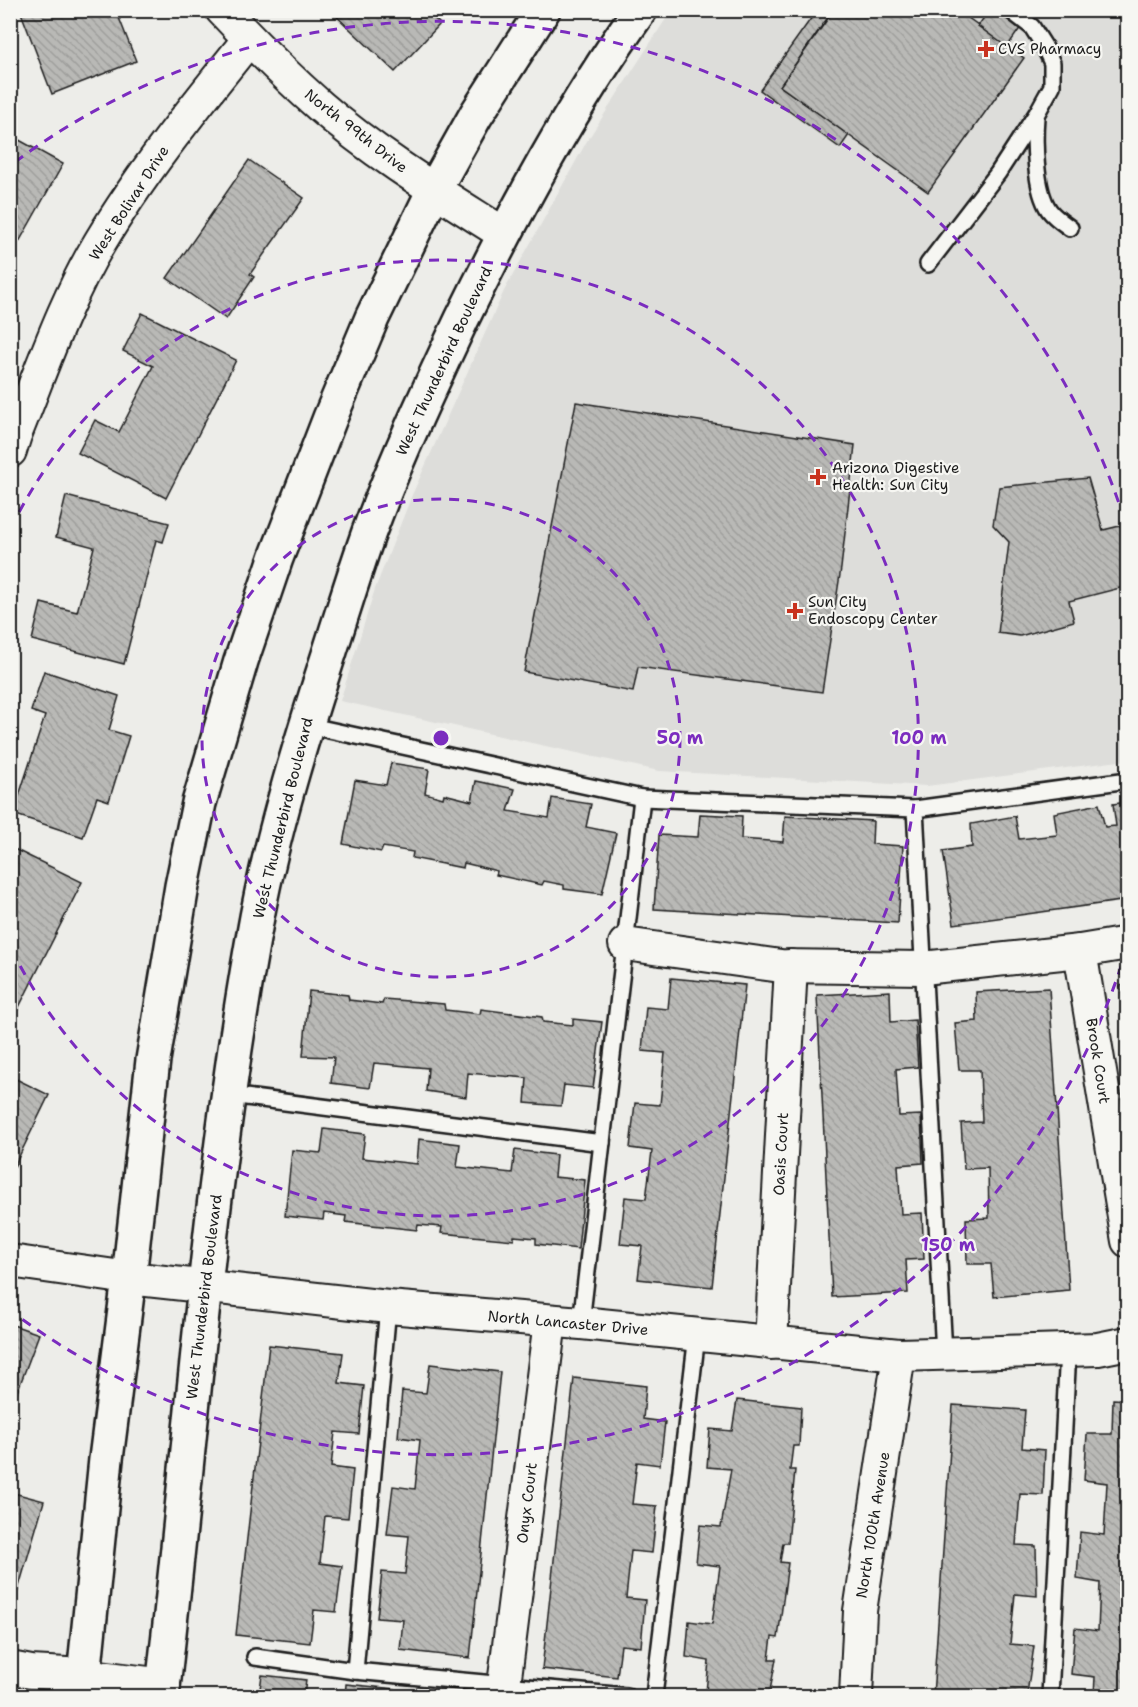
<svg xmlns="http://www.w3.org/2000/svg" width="1138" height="1707" font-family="'Shantell Sans',sans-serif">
<defs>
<pattern id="building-back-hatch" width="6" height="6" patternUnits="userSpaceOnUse" patternTransform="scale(1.5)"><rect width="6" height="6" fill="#b9b9b6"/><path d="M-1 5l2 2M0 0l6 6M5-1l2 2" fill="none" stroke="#9e9e9c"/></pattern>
</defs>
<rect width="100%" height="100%" fill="#edede9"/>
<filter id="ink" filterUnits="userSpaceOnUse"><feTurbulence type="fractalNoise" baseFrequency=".0167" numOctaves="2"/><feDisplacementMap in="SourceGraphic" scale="12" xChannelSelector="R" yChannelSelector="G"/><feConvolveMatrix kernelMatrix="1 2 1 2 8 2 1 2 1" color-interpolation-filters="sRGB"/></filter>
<g filter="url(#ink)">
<polygon fill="#ddddda" points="671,11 1127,11 1127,760 927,786 659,771 340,701 375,589 412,495 504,291 587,141"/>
<g fill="url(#building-back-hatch)" stroke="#1c1c1c" stroke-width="1.5">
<polygon points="20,10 90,10 92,14 102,10 116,10 136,61 52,94"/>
<polygon points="330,10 426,10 440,24 395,72"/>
<polygon points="817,10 833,10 780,86 849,135 840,148 760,90"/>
<polygon points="834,10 957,10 1024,58 928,192 780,86"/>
<polygon points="989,10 998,10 1021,27 1007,47 978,26"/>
<polygon points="10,135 63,164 19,242 10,237"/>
<polygon points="249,160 304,198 250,274 254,277 226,319 167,278"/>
<polygon points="142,313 236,360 166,498 78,453 95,420 119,432 153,366 123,351"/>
<polygon points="576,402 855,445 841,568 822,692 638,667 633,692 524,672"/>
<polygon points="1088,478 1103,530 1128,524 1128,586 1069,601 1074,621 1020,636 998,633 1009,542 993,525 999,487"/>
<polygon points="66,496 169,523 163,542 156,540 124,664 32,640 41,603 77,612 94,547 56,537"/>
<polygon points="44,671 119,696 109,730 129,736 109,801 97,797 83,837 13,814 45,716 31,711"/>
<polygon points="391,763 429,769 425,793 443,798 444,794 472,801 476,781 515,789 508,811 549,818 552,798 591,804 586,827 616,833 602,894 564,889 564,885 544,881 542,885 496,875 497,871 464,863 463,868 412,858 413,852 383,847 381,852 343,844 355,780 386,785"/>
<polygon points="1128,802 1128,900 954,924 943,851 972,847 971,824 1015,816 1019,839 1057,835 1054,813 1099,804 1105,827 1116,826 1113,804"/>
<polygon points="700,814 742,816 741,839 783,842 785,816 873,821 872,844 903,846 898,923 654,909 659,835 698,837"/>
<polygon points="10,847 82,882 15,1015 10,1013"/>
<polygon points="671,978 745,985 712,1287 638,1279 642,1246 620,1244 625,1197 646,1199 652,1151 630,1148 635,1103 660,1105 665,1053 642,1051 646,1007 668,1009"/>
<polygon points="1128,984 1128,1011 1120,986"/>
<polygon points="1049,988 1069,1290 994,1297 991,1264 967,1264 966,1219 989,1218 988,1168 964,1169 961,1123 982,1122 980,1070 959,1070 955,1023 977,1021 976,992"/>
<polygon points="309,991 348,995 349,1000 382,1004 384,999 444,1004 445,1010 480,1014 481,1009 542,1017 543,1022 573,1025 573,1019 602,1022 593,1088 564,1085 561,1106 525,1103 527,1078 468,1073 466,1097 426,1091 428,1068 374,1063 370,1088 331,1083 334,1057 303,1056"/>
<polygon points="890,991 891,1022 915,1020 918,1067 896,1069 899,1116 921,1115 923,1163 898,1165 901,1214 922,1213 924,1259 906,1260 908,1293 832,1297 817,995"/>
<polygon points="12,1077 49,1095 10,1175 10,1080"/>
<polygon points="324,1129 365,1134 362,1158 417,1164 419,1139 460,1144 457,1167 512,1173 515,1150 556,1155 554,1177 585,1180 578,1249 536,1244 536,1238 514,1236 514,1240 441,1233 442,1227 418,1225 417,1230 345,1222 346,1216 324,1213 323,1220 285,1216 292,1150 321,1153"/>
<polygon points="10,1324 39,1334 10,1411"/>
<polygon points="269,1345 343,1353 339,1383 364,1386 359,1434 335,1432 331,1467 353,1470 348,1518 325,1516 320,1563 342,1566 336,1612 314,1610 310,1643 236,1635"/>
<polygon points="430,1364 500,1372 470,1658 400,1650 403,1620 377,1618 382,1572 405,1574 409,1536 387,1534 393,1486 415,1489 420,1440 398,1437 402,1391 426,1393"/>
<polygon points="574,1378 646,1386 643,1419 665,1422 660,1465 637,1462 632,1504 657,1506 652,1553 631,1551 626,1598 645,1600 641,1647 621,1645 617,1677 542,1669"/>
<polygon points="1113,1399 1128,1400 1128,1696 1094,1696 1095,1677 1071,1674 1075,1628 1098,1631 1100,1583 1077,1579 1080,1532 1104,1535 1107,1483 1084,1480 1087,1434 1112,1434"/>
<polygon points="737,1400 801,1407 799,1446 793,1446 790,1470 795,1470 788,1543 783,1543 780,1562 788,1563 778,1638 772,1637 769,1659 776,1659 769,1696 706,1692 709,1661 686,1657 689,1621 712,1624 720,1566 696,1563 700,1525 721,1527 731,1469 707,1467 710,1429 732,1431"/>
<polygon points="953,1405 1025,1410 1022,1448 1045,1450 1043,1495 1020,1494 1016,1545 1036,1546 1037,1596 1015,1594 1010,1644 1034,1646 1027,1694 1007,1691 1006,1696 933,1696"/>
<polygon points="10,1492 44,1501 11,1614 10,1614"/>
<polygon points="262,1675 306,1680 304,1696 259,1696"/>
<polygon points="346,1684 395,1689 394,1696 345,1696"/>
</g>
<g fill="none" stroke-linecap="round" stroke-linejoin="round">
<defs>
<g id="lane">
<path d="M1036 117C1034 141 1035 190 1049 210 1054 217 1063 223 1070 228"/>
<polyline points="928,264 998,173 1037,113 1052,86 1052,63 1044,46 1032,27 1010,10"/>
<polyline points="306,725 642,798 915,809"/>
<polyline points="230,1095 602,1143"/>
<polyline points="581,1323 642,798"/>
<polyline points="944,1354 915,809 1128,780"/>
<polyline points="255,1657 355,1671 626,1696"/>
<polyline points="355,1671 388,1307"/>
<polyline points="654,1696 697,1335"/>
<polyline points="1050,1696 1068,1350"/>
</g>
<g id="street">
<path d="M222 10C254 44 286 76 320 106 376 155 441 194 504 234"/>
<path d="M10 451 15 435C41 371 64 302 100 242 143 170 197 104 249 39"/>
<polyline points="625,944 781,966 923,968 1080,951 1128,943"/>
<polyline points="1080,951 1128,1241"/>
<polyline points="10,1261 129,1278 388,1307 581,1323 899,1355 1098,1349 1128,1343"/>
<polyline points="771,1343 791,966"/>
<polyline points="10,1668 31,1672 84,1675 164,1685"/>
<polyline points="504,1685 550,1321"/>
<polyline points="856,1696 860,1611 899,1355"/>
</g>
<g id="secondary">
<polyline points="82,1696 106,1459 129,1278 153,1060 182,886 199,803 241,661 276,558 330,418 372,318 434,190 476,115 543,10"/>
<path d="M162 1696C192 1437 209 1175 257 917 274 827 302 738 330 651 343 611 355 571 369 532 396 459 429 389 462 319 514 213 571 107 640 10"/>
</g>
</defs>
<use href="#lane" stroke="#1c1c1c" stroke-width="20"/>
<use href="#street" stroke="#1c1c1c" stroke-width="36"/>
<use href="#secondary" stroke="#1c1c1c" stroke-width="38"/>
<use href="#lane" stroke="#f6f6f2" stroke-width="15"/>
<use href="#street" stroke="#f6f6f2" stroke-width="32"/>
<use href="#secondary" stroke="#f6f6f2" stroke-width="33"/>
</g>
</g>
<g fill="none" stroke="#7b2cbf" stroke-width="3" stroke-dasharray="10 8">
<circle cx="441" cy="738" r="239"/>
<path d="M11 528A478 478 0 1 1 11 948"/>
<path d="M1127 948A717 717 0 0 1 15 1314M15 162A717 717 0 0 1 1127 528"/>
</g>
<g fill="#c8321e" stroke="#f6f6f2" stroke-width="2">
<path d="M983 40h6v6h6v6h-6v6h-6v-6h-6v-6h6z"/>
<path d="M815 468h6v6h6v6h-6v6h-6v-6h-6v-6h6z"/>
<path d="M792 602h6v6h6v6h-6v6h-6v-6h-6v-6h6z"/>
</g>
<g text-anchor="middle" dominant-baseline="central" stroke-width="4.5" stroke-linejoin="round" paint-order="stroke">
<g font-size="15" fill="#1c1c1c" stroke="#f6f6f2" text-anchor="start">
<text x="998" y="49">CVS Pharmacy</text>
<text x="832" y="468">Arizona Digestive<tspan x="832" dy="17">Health: Sun City</tspan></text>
<text x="808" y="602">Sun City<tspan x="808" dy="17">Endoscopy Center</tspan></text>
</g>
<g font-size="15" fill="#1c1c1c" stroke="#f6f6f2">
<text transform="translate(356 131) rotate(38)">North 99th Drive</text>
<text transform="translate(129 203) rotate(-57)">West Bolivar Drive</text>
<text transform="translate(444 361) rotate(-65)">West Thunderbird Boulevard</text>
<text transform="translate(283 818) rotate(-76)">West Thunderbird Boulevard</text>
<text transform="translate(1098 1061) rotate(81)">Brook Court</text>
<text transform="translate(781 1154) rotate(-87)">Oasis Court</text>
<text transform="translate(204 1297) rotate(-83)">West Thunderbird Boulevard</text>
<text transform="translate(568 1323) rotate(5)">North Lancaster Drive</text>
<text transform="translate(527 1503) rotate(-83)">Onyx Court</text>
<text transform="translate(873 1525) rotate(-81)">North 100th Avenue</text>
</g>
</g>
<circle cx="441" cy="738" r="9" fill="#7b2cbf" stroke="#f6f6f2" stroke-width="3"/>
<g font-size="18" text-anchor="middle" font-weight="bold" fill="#7b2cbf" stroke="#f6f6f2" stroke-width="4.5" stroke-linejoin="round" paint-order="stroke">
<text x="680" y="744">50 m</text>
<text x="919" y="744">100 m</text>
<text x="948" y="1251">150 m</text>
</g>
<rect width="1138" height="1707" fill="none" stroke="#f6f6f2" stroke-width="36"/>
<rect x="18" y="18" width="1102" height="1671" fill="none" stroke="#1c1c1c" stroke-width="2" filter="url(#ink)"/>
</svg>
